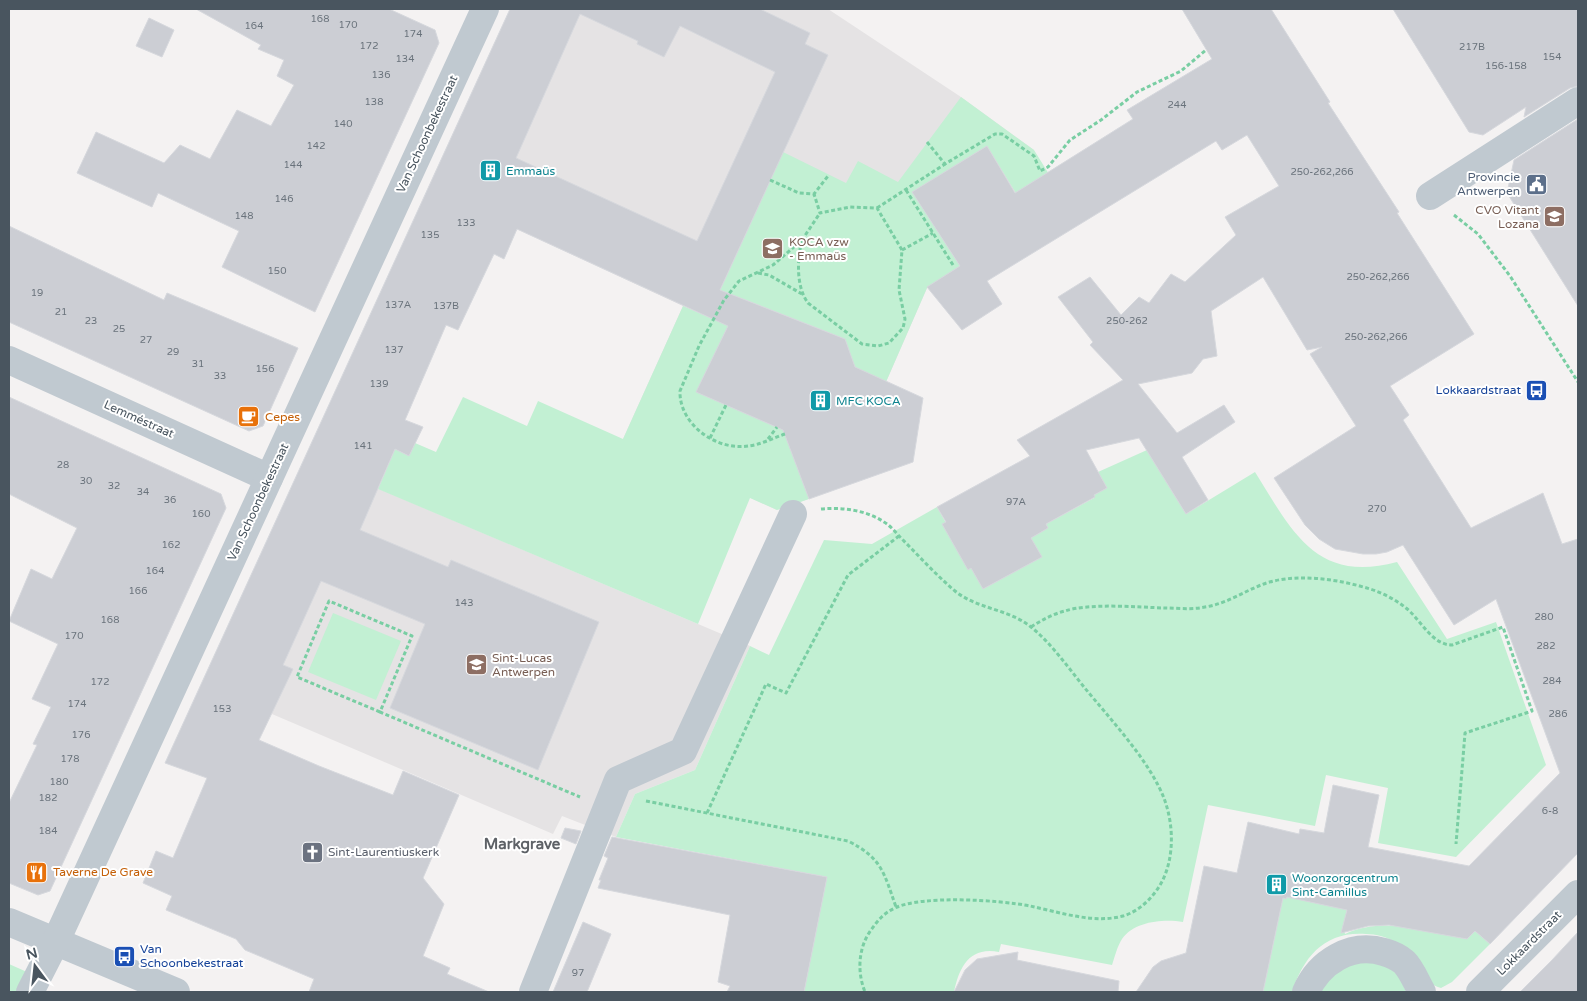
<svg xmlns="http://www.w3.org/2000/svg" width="1587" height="1001" font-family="'Varela Round',sans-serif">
<rect width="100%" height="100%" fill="#f4f2f2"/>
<g fill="#e5e3e4">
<polygon points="510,9 828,9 961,97 1034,150 1033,221 927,288 886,382 913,462 777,510 623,439 683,306 428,188"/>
<polygon points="306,458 750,646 695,770 635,794 616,837 562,816 553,834 272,714"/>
</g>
<g fill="#c2f0d3">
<polygon points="961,97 1034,150 1065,200 1033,221 987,146 913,192 960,266 927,288 886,382 855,367 845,339 741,298 697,392 783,430 809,499 777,510 750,498 698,624 378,489 395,449 409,456 415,443 436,452 463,397 527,426 538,401 623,439 683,306 708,317 783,152 846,183 858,161 898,182"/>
<path d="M1147 450 1186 514 1255 472C1292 531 1316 584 1397 562L1447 639 1496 622 1546 765 1456 857 1378 843 1388 788 1326 775 1315 826 1208 805 1183 922C1164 919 1135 921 1122 939 1117 947 1115 956 1112 965L1001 944 999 952C969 946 959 968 954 992H804L827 877 616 837 635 794 695 770 750 646 769 655 824 540 872 544 937 507 983 589 1041 557 1031 538 1048 528 1046 524 1094 498V495L1107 488 1098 472Z"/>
<polygon points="333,613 401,641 376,700 308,672"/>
<path d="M1287 897 1347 909 1344 930 1345 934C1384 916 1426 931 1466 939L1475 931 1490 944 1452 982 1441 988C1420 982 1411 956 1395 943 1389 937 1375 934 1366 934 1325 931 1304 956 1292 992H1263L1283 898 1286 899Z"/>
<path d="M1360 960C1384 965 1398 966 1406 992H1317L1331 973Z"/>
<polygon points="9,964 27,972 17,992 9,992"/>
</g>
<g fill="#ccced4" stroke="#d6d8dd" fill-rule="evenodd">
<polygon points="196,9 389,9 435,30 439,43 315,312 222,267 239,231 158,193 152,207 77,173 96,132 164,163 180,145 210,159 237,110 271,126 294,85 277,76 284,60 258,49 261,45"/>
<path d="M510 9H760L810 33 805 44 828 55 720 290 845 339 855 367 923 398 913 462 809 499 783 430 696 392 728 326 517 229 504 259 494 254 458 330 446 325 405 420 423 427 409 456 395 449 360 530 448 567 451 560 599 622 538 770 390 708 425 624 321 581 283 665 293 669 259 740 319 766 393 795 403 771 459 795 423 878 444 904 423 956 450 968 447 974 489 992H309L314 979 245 950 236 939 166 910 172 896 143 883 156 851 173 858 207 778 165 763ZM580 14 638 41 637 44 664 57 680 26 775 72 697 241 516 158Z"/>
<polygon points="1182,9 1271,9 1330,102 1328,103 1399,212 1397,213 1474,334 1390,386 1409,415 1403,420 1471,528 1543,493 1562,544 1578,539 1578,853 1490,944 1475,931 1467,939 1389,925 1368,926 1341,933 1347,910 1287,897 1286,899 1283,898 1263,992 1136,992 1153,967 1161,961 1186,953 1204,866 1237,873 1248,822 1299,834 1300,829 1324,833 1333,785 1379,795 1368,847 1469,866 1560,773 1496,599 1454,625 1403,545 1387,552 1376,554 1363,554 1335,549 1319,539 1305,525 1274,478 1356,426 1310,354 1322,347 1307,350 1263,277 1211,311 1217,356 1203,359 1192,373 1138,384 1177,433 1224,405 1235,422 1182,457 1208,500 1186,514 1139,438 1086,450 1107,488 1094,495 1095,497 1046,524 1048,528 1031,538 1042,557 983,589 971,568 968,570 942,524 946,522 937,507 1030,456 1017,440 1123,380 1090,345 1093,342 1058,297 1090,277 1121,315 1139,297 1149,303 1171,274 1185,282 1236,235 1225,217 1279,186 1247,135 1222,150 1216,141 987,281 1002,304 962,330 927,287 960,266 912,192 987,146 1015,193 1133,119 1127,110 1212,59"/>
<polygon points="1393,9 1578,9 1578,86 1570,88 1524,117 1526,107 1483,135 1469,132"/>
<polygon points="149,18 174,30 162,57 136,46"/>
<polygon points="1578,119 1578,306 1507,193 1514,160"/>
<polygon points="9,226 164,300 167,293 298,348 263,426 249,431 9,322"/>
<polygon points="9,397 221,494 226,508 50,891 38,895 9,883 9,803 37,745 33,744 51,707 32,699 58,644 9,621 31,569 52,579 77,528 9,494"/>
<polygon points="565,828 581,831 576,844 561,838"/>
<polygon points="612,837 827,877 804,992 727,992 730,986 718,982 730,915 598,888 601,880 599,880 608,858 604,856"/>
<polygon points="583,922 611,934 587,992 553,992"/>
<polygon points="1578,932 1578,992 1520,992 1552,960"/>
<polygon points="1018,952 1017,960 1119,981 1118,992 954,992 965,970 977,959"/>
</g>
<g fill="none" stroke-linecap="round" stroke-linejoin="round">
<g stroke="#79cea3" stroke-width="3" stroke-dasharray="4 2.5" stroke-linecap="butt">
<polyline points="927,142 945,164 995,134 1002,134 1034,156 1040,171 1048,167 1070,140 1101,120 1137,92 1181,71 1206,50"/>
<polyline points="770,180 799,193 814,194 828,176"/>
<polyline points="906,190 953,265"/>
<polyline points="877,208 945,164"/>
<polyline points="1454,215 1478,234 1510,276 1578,382"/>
<path d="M802 240C797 259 796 287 808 303L862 344 878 346 889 343 903 328 905 319 899 290 902 250 877 208 850 207 820 213 814 194"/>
<polyline points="902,250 933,233"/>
<polyline points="758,273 769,275 802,294"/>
<path d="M785 434C773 438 760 445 748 446 716 451 679 424 680 391L699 346 724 300 739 281 773 265 802 240 820 213"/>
<polyline points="710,438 726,405"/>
<polyline points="768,439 777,427"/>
<path d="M821 509C842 507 866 510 884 522 891 526 896 533 901 538 919 556 936 575 955 591 977 609 1009 609 1031 627 1051 643 1067 666 1084 687 1110 719 1151 762 1165 801 1173 824 1174 852 1165 875 1158 893 1141 911 1123 916 1093 924 1059 912 1030 906 1000 900 921 895 895 908 884 913 878 920 871 930 858 948 857 972 865 992"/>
<path d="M1031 627C1042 620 1053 614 1065 611 1089 603 1137 607 1164 608 1177 608 1191 610 1205 607 1226 604 1243 592 1261 585 1293 572 1338 579 1370 589 1383 593 1396 600 1406 608 1421 620 1432 645 1452 645L1503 627 1532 711 1465 733 1456 844"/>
<polyline points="380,712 297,677 329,601 412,636 380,712 580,797"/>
<path d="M646 801 848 841C882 858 884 873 896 907"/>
<polyline points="707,813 766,684 786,693 848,575 899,536"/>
</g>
<g stroke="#c0c9d0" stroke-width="28">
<polyline points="1430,196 1578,101"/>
<polyline points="9,360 269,478"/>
<polyline points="9,922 176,992"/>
<polyline points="30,992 56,941 485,9"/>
<polyline points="533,992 618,780 683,751 793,514"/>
<path d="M1306 992C1319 962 1351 942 1384 952 1391 954 1398 957 1404 962 1412 970 1416 982 1422 992"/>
<polyline points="1480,992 1578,894"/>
</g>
</g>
<defs>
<symbol id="building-square" viewBox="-11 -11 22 22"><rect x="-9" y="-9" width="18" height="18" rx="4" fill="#0f9aa8" stroke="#fff"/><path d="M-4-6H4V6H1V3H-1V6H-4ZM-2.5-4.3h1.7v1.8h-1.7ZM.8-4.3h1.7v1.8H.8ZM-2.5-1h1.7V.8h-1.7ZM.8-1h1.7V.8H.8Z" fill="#fff"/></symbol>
<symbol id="civic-square" viewBox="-11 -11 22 22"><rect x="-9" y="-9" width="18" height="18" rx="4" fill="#5c6f8a" stroke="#fff"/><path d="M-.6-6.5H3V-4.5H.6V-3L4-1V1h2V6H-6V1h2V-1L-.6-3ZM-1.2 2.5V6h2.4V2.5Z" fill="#fff"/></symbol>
<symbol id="school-square" viewBox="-11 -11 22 22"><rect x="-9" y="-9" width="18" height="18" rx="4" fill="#8d6e63" stroke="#fff"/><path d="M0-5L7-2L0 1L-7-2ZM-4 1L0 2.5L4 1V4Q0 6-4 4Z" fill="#fff"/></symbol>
<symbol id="bus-square" viewBox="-11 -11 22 22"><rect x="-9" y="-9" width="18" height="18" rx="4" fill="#1a4fb4" stroke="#fff"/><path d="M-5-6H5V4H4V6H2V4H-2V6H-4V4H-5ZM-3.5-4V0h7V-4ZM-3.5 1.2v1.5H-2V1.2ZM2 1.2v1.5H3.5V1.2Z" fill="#fff"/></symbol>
<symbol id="cafe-square" viewBox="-11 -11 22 22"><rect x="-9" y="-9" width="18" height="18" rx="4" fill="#e8710a" stroke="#fff"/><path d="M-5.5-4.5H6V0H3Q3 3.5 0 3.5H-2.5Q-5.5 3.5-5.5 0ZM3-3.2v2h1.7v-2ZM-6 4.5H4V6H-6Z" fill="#fff"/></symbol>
<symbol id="church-square" viewBox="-11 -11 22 22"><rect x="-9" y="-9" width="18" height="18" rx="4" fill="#6b7280" stroke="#fff"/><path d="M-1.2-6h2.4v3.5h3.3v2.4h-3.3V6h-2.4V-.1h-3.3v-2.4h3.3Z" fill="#fff"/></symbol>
<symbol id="restaurant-square" viewBox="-11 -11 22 22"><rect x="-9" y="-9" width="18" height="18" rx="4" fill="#e8710a" stroke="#fff"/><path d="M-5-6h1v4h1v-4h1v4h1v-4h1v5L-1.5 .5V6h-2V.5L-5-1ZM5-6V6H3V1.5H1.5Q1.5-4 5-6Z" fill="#fff"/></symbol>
</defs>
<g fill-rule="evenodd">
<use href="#building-square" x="478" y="158" width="25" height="25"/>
<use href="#civic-square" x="1524" y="172" width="25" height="25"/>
<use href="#school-square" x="1542" y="204" width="25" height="25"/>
<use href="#school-square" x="760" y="236" width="25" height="25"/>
<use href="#bus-square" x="1524" y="378" width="25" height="25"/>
<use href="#building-square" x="808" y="388" width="25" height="25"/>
<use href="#cafe-square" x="236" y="404" width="25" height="25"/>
<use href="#school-square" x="464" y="652" width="25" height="25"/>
<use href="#church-square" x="300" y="840" width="25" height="25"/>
<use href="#restaurant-square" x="24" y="860" width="25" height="25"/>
<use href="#building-square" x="1264" y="872" width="25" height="25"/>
<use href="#bus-square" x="112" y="944" width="25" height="25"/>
</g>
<g text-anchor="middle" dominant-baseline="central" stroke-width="4" stroke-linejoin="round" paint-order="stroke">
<g font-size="10" fill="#6a737c">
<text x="320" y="19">168</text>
<text x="348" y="25">170</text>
<text x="254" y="26">164</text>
<text x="413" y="34">174</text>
<text x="369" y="46">172</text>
<text x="1472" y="47">217B</text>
<text x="1552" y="57">154</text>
<text x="405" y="59">134</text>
<text x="1506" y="66">156-158</text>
<text x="381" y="75">136</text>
<text x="374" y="102">138</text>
<text x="1177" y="105">244</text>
<text x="343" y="124">140</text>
<text x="316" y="146">142</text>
<text x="293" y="165">144</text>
<text x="1322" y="172">250-262,266</text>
<text x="284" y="199">146</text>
<text x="244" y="216">148</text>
<text x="466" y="223">133</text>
<text x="430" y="235">135</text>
<text x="277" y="271">150</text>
<text x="1378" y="277">250-262,266</text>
<text x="37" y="293">19</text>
<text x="398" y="305">137A</text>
<text x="446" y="306">137B</text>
<text x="61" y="312">21</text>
<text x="91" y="321">23</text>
<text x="1127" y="321">250-262</text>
<text x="119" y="329">25</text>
<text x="1376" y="337">250-262,266</text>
<text x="146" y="340">27</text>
<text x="394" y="350">137</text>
<text x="173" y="352">29</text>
<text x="198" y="364">31</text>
<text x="265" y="369">156</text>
<text x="220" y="376">33</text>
<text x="379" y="384">139</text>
<text x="363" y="446">141</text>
<text x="63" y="465">28</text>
<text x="86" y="481">30</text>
<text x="114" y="486">32</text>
<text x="143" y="492">34</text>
<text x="170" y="500">36</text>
<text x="1016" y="502">97A</text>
<text x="1377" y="509">270</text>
<text x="201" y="514">160</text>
<text x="171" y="545">162</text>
<text x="155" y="571">164</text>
<text x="138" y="591">166</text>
<text x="464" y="603">143</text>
<text x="1544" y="617">280</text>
<text x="110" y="620">168</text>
<text x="74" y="636">170</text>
<text x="1546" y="646">282</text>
<text x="1552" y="681">284</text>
<text x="100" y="682">172</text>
<text x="77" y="704">174</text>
<text x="222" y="709">153</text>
<text x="1558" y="714">286</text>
<text x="81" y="735">176</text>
<text x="70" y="759">178</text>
<text x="59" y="782">180</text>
<text x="48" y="798">182</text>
<text x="1550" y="811">6-8</text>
<text x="48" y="831">184</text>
<text x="578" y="973">97</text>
</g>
<g font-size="12" fill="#49555f" stroke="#fff">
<text transform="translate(427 134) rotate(-65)">Van Schoonbekestraat</text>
<text transform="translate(139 419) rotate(24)">Lemméstraat</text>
<text transform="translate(258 502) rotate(-65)">Van Schoonbekestraat</text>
<text transform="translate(1529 943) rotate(-45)">Lokkaardstraat</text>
</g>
<g font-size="12" fill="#0d838f" stroke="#fff" text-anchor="start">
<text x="506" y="171">Emmaüs</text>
<text x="836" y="401">MFC KOCA</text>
<text x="1292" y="878">Woonzorgcentrum<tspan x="1292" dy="14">Sint-Camillus</tspan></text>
</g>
<g font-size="12" fill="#4e5e75" stroke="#fff" text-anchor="end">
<text x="1520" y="177">Provincie<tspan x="1520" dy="14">Antwerpen</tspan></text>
</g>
<g font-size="12" fill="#785e54" stroke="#fff" text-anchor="start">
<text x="1539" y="210" text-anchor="end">CVO Vitant<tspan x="1539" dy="14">Lozana</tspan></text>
<text x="789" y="242">KOCA vzw<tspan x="789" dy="14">- Emmaüs</tspan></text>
<text x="492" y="658">Sint-Lucas<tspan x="492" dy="14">Antwerpen</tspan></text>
</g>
<g font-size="12" fill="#164399" stroke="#fff" text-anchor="end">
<text x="1521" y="390">Lokkaardstraat</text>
<text x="140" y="949" text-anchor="start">Van<tspan x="140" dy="14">Schoonbekestraat</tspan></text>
</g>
<g font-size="12" fill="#c56008" stroke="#fff" text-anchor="start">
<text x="265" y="417">Cepes</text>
<text x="53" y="872">Taverne De Grave</text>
</g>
<g font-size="12" fill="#5b616d" stroke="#fff" text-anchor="start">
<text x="328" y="852">Sint-Laurentiuskerk</text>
</g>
<g font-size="15" font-weight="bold" fill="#5e6267" stroke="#fff">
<text x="522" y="844">Markgrave</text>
</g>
</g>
<rect width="1587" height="1001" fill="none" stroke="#49555f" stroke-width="20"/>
<g transform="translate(35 966) rotate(345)" stroke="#ffffff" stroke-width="4" paint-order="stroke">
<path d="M0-4L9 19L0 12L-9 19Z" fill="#49555f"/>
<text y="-8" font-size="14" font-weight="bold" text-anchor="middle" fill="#49555f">N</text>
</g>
</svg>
